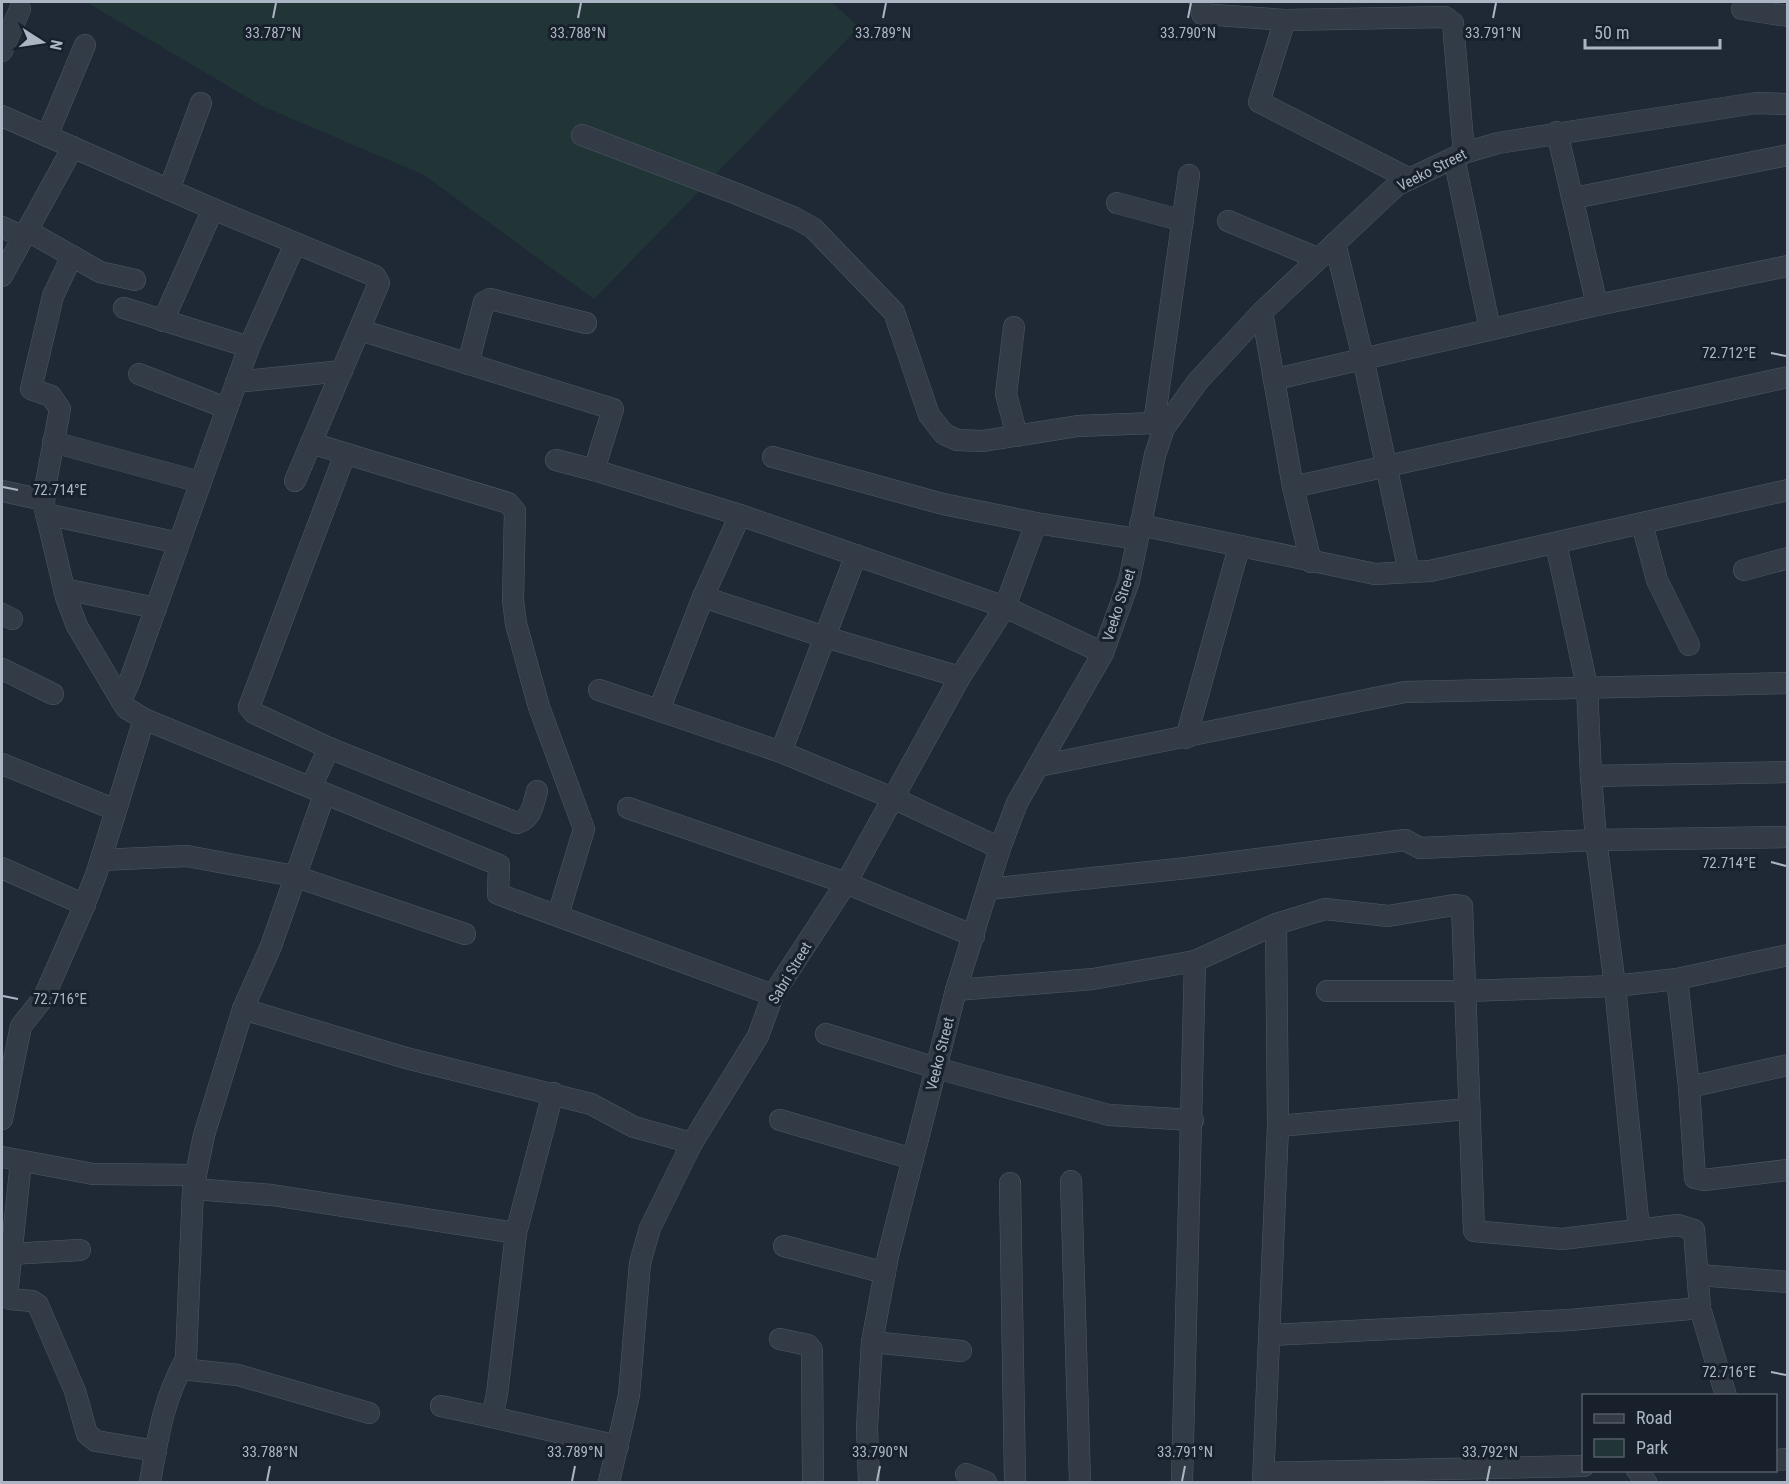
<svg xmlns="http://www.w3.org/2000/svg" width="1789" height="1484" font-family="'Roboto Condensed',sans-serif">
<rect width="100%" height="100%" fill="#1f2936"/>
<polygon fill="#213537" points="86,2 831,2 859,27 594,299 424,175 262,106"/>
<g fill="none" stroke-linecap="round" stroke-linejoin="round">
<defs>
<g id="minor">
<polyline points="1200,2 1202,14 1285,20 1445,17 1453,23 1464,153"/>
<polyline points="1742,9 1788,16"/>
<polyline points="1285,20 1259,102 1410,179"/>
<polyline points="2,51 20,9"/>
<polyline points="2,116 213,209 375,276 379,283 295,481"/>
<polyline points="1557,132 1597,305"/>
<polyline points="582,135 737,194 795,218 813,228 894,312 929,415 944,434 957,440 983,441 1078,426 1154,423 1164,428"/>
<polyline points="47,136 85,45"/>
<polyline points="1454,158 1490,329"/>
<polyline points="169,190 201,103"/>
<polyline points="1574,198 1788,155"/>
<polyline points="1117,203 1183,221"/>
<polyline points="1228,221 1317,258"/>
<polyline points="2,227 23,237"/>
<polyline points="28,231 100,272 135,280"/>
<polyline points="1335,243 1363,358 1409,572"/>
<polyline points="295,244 249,347 129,683 121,700 126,708 144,719 499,865 498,894 773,995"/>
<polyline points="72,256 53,296 31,389 51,396 60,409 45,488 44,505 66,597 77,626 121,700"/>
<polyline points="2,276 73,147"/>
<polyline points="124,308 249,347"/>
<polyline points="1262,312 1293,487 1311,562"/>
<polyline points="163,321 213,209"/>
<polyline points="1014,327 1006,394 1017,436"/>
<polyline points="360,330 613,409 594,470 740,515 1005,607 1103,653"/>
<polyline points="468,364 484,302 490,299 586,323"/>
<polyline points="139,374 226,408"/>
<polyline points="1276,379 1597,305 1788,266"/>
<polyline points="236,382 342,371"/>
<polyline points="1154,423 1189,175"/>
<polyline points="53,442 200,482"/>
<polyline points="311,443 508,503 515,511 513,600 516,624 539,707 584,829 558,915"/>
<path d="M345 454 249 707 254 713 329 748 517 823C532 819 533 805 537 791"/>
<polyline points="773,457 943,504 1036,523 1137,539"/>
<polyline points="556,460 594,470"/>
<polyline points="1293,487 1788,377"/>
<polyline points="2,491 44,500"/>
<polyline points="46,514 179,543"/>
<polyline points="1642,524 1657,580 1689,645"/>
<polyline points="1140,525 1375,574 1430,571 1788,490"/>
<polyline points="1556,544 1587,686 1591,776"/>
<polyline points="1744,570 1788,558"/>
<polyline points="64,589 156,608"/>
<polyline points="703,597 825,637 960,677"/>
<polyline points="2,614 12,619"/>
<polyline points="2,669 53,694"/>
<polyline points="599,690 781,752 895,799 1000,848"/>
<polyline points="659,710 703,597 740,515"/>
<polyline points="1186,738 1239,547"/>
<polyline points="781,752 856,555"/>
<polyline points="2,764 116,810"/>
<polyline points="1039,766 1405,692 1788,683"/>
<polyline points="311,787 329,748"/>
<polyline points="628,808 846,883 974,936"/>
<polyline points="101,860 187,856 294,876 465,934"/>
<polyline points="2,868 85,905"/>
<polyline points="988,889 1187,868 1405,840 1420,848 1596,840 1788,837"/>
<polyline points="1677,979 1689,1087 1788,1065"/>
<polyline points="956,990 1093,979 1195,961 1276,924 1325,909 1388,916 1454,905 1462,906 1474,1231 1562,1239 1678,1225 1694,1230 1700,1308 1726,1396"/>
<polyline points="1327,991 1465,991 1615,986 1677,979 1788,955"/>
<polyline points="243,1009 406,1058 591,1104 634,1127 692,1143"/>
<polyline points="826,1034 936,1068 1109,1115 1193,1120"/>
<polyline points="1689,1087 1695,1178 1704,1180 1788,1170"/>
<polyline points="2,1119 21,1026 44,997 82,911 97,872 144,719"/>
<polyline points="780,1120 913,1159"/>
<polyline points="1278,1126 1468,1109"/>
<polyline points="2,1157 93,1174 196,1175"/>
<polyline points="21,1161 7,1296 10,1299 32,1301 38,1305 75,1391 87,1434 96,1441 156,1451"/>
<polyline points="1071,1181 1080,1482"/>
<polyline points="1010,1183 1015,1482"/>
<polyline points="193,1189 272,1195 516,1233 553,1093"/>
<polyline points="1639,1229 1615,986 1596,840 1591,776 1788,772"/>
<polyline points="516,1233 497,1394 492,1417 618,1446"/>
<polyline points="784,1246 885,1273"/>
<polyline points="10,1254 80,1250"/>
<polyline points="1699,1275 1788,1282"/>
<polyline points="1271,1335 1570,1320 1700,1308"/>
<polyline points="780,1339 808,1345 812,1350 813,1482"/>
<polyline points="872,1342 961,1351"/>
<polyline points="181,1369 238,1375 369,1413"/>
<polyline points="441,1406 492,1417"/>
<polyline points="1776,1460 1788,1459"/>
<polyline points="1637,1470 1646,1482"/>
<polyline points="1264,1473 1584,1466"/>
<polyline points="966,1474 986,1482"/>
<path d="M150 1482C158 1437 163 1400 186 1359L193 1189 204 1135 243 1009 271 946 324 795"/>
<polyline points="609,1482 629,1395 640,1263 650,1228 692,1143 758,1036 773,995 846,883 960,677 1005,607 1036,523"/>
<polyline points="869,1482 867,1428 872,1342 888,1256 956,990 1000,848 1017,803 1103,653 1129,581 1155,455 1164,428 1198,381 1262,312 1397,185 1464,153 1498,143 1756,103 1788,104"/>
<polyline points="1182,1482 1195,961"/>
<polyline points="1263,1482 1278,1126 1276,924"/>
</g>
</defs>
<use href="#minor" stroke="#505865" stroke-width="22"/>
<use href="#minor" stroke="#323b46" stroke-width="21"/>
</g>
<path fill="none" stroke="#acb5c4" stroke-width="2" d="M273 18 276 3M578 18 581 3M883 18 886 3M1188 18 1191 3M1493 18 1496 3M1771 353 1786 356M3 487 18 490M1771 862 1786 866M3 996 18 999M1771 1372 1786 1375M267 1481 270 1466M572 1481 575 1466M877 1481 880 1466M1182 1481 1185 1466M1487 1481 1490 1466"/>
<g text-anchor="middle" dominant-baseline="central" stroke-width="6" stroke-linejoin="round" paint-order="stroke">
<g font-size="15" fill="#acb5c4" stroke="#18202b">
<text transform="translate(1432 170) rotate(-27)">Veeko Street</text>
<text transform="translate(1119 605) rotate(-72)">Veeko Street</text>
<text transform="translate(790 973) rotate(-59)">Sabri Street</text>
<text transform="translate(940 1054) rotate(-76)">Veeko Street</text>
</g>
</g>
<g font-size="15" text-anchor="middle" fill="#acb5c4" stroke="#18202b" stroke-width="6" stroke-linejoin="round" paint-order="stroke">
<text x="273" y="38">33.787°N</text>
<text x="578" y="38">33.788°N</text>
<text x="883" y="38">33.789°N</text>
<text x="1188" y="38">33.790°N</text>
<text x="1493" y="38">33.791°N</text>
<text x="1729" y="358">72.712°E</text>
<text x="60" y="495">72.714°E</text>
<text x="1729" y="868">72.714°E</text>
<text x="60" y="1004">72.716°E</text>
<text x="1729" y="1377">72.716°E</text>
<text x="270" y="1457">33.788°N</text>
<text x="575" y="1457">33.789°N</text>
<text x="880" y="1457">33.790°N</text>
<text x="1185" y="1457">33.791°N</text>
<text x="1490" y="1457">33.792°N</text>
</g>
<rect width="1789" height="1484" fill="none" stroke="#acb5c4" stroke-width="6"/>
<rect x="1582" y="1394" width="195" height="78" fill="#18202b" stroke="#535c68" stroke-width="1.5"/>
<rect x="1594" y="1414" width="30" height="9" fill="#323b46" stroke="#535c68" stroke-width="1.5"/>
<text x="1636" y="1424" font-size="18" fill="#acb5c4">Road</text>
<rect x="1594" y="1439" width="30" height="18" fill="#213537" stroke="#535c68" stroke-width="1.5"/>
<text x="1636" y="1454" font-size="18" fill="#acb5c4">Park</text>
<g transform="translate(42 42) rotate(102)" stroke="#18202b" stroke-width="4.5" paint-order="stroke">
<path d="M0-4.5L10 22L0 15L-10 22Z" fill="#acb5c4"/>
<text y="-9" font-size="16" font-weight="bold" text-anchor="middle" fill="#acb5c4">N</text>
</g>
<path d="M1585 39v9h135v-9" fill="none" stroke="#acb5c4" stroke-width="3"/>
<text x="1594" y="39" font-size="18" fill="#acb5c4" stroke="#18202b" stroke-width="4.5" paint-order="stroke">50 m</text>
</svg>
